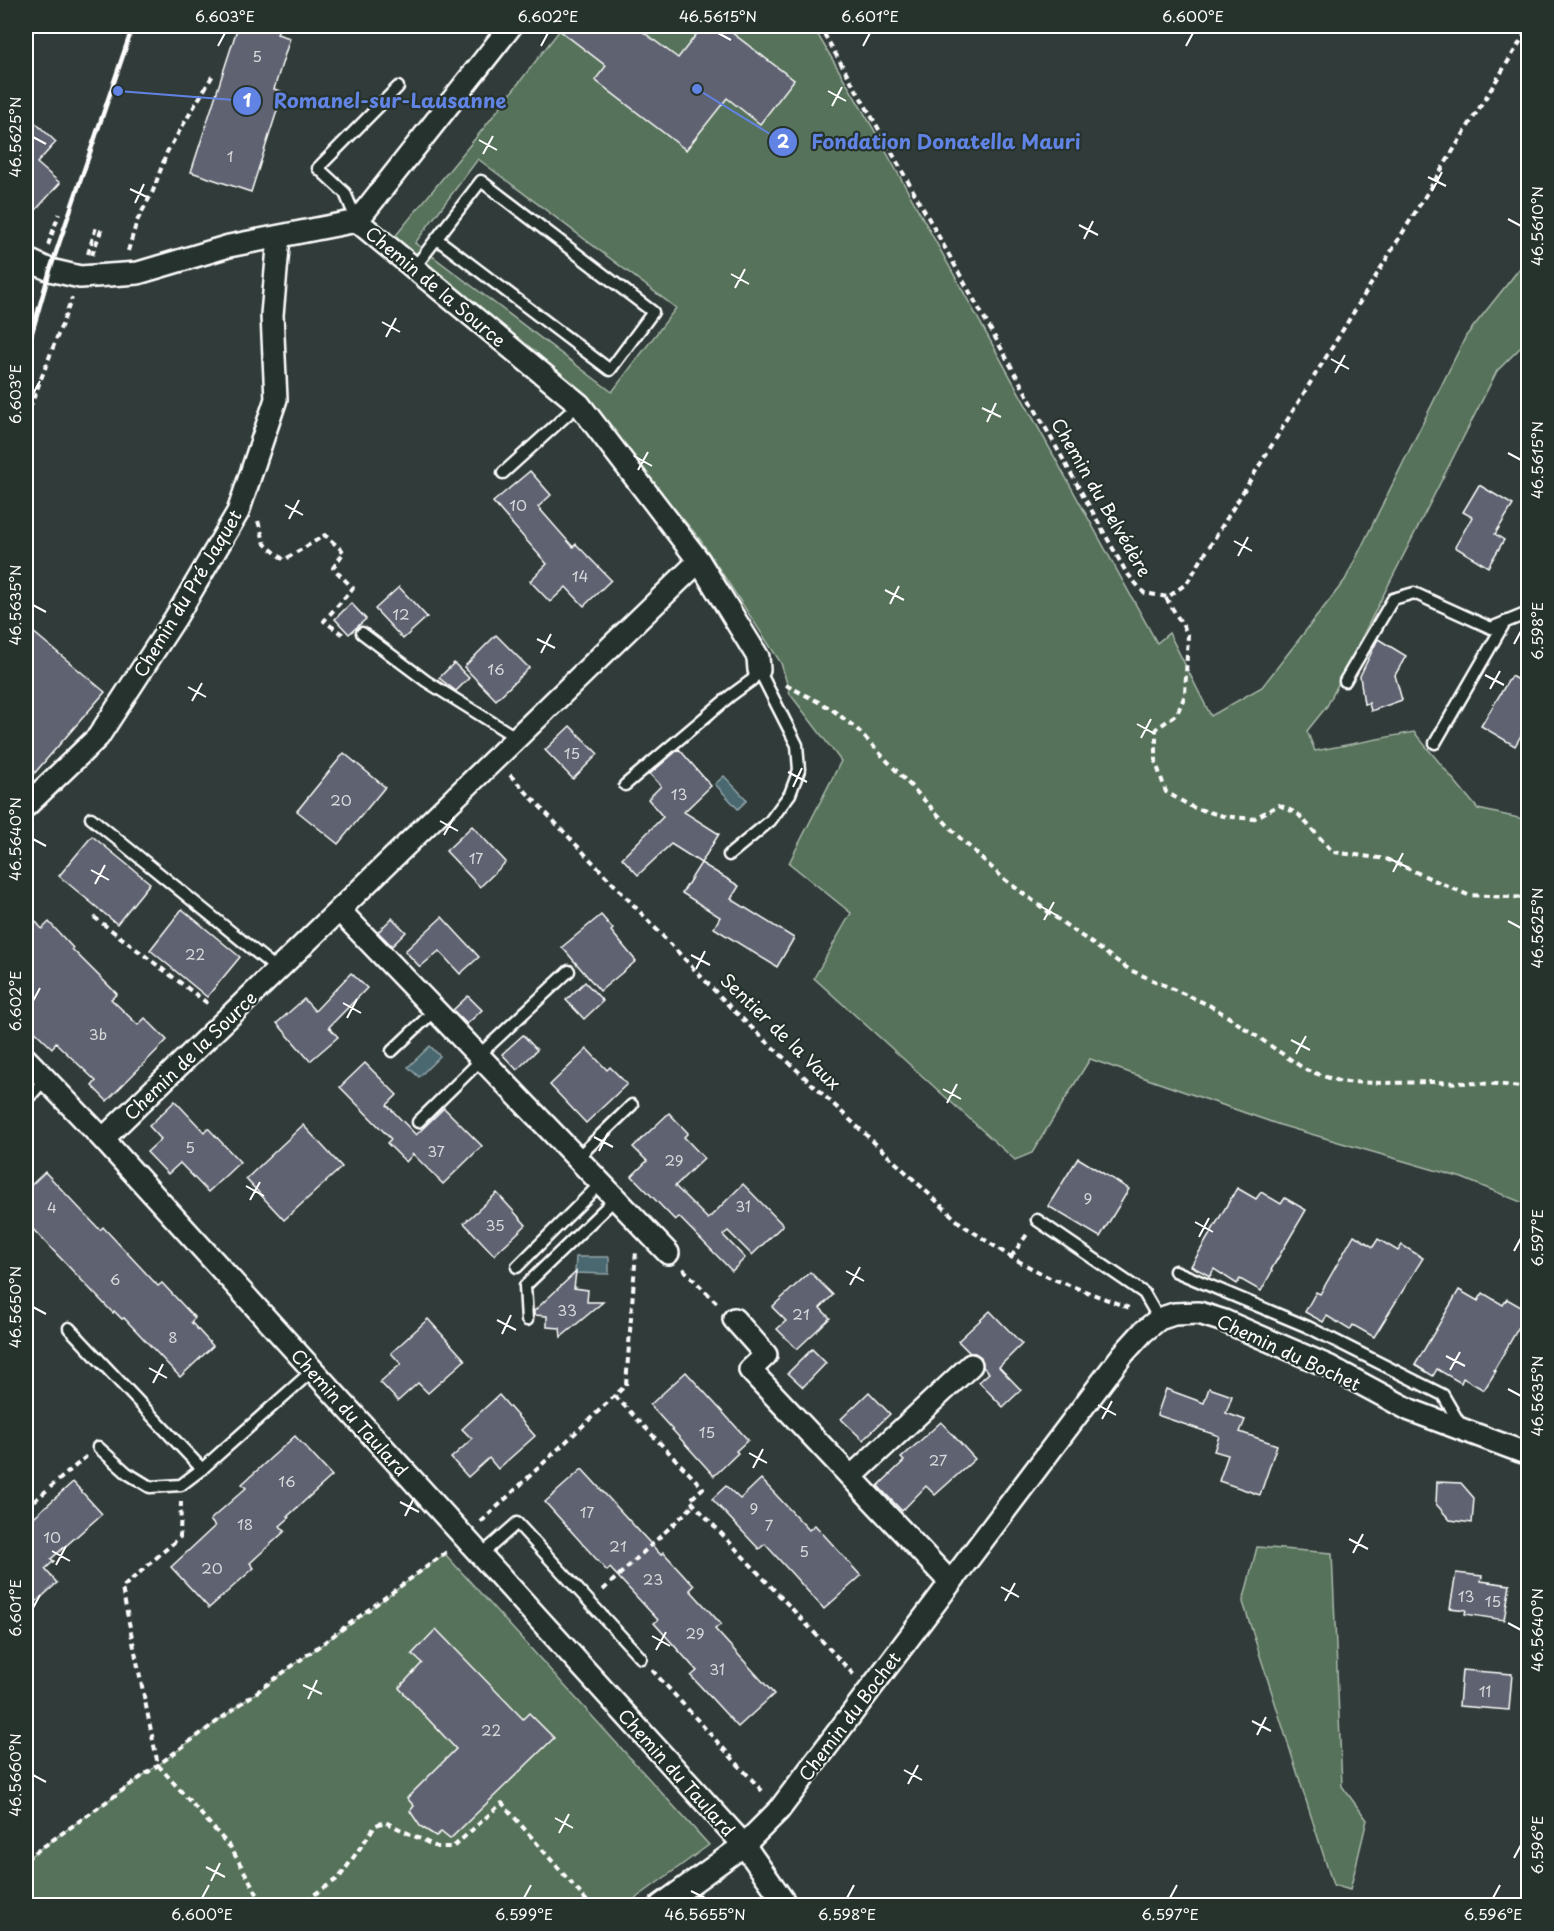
<svg xmlns="http://www.w3.org/2000/svg" width="1554" height="1931" font-family="'Playpen Sans',sans-serif">
<rect width="100%" height="100%" fill="#313c3a"/>
<filter id="ink" filterUnits="userSpaceOnUse"><feTurbulence type="fractalNoise" baseFrequency=".0167" numOctaves="2"/><feDisplacementMap in="SourceGraphic" scale="12" xChannelSelector="R" yChannelSelector="G"/><feConvolveMatrix kernelMatrix="1 2 1 2 8 2 1 2 1" color-interpolation-filters="sRGB"/></filter>
<g filter="url(#ink)">
<g fill="#56725a" stroke="#aab8ac" stroke-width="1.5" fill-rule="evenodd">
<path d="M563 26H809L818 35 873 128 1157 643 1169 633 1211 716 1262 687 1345 580 1466 336 1528 258V340L1497 371 1327 706 1307 731 1315 751 1414 732 1478 809 1528 820V1205L1462 1178 1280 1125 1090 1059 1032 1153 1015 1160 814 978 851 913 789 863 841 761 790 694 781 663 699 538 565 379 383 251 483 129ZM478 159 676 308 612 392 415 243Z"/>
<polygon points="1257,1547 1332,1553 1342,1786 1367,1820 1350,1890 1333,1885 1243,1602"/>
<polygon points="445,1554 709,1845 625,1906 26,1905 26,1859 158,1765"/>
</g>
<g fill="#496870" stroke="#92a4a9" stroke-width="1.5">
<polygon points="724,776 747,800 738,809 715,784"/>
<polygon points="430,1046 440,1056 419,1077 408,1067"/>
<polygon points="576,1257 609,1257 609,1274 575,1273"/>
</g>
<g fill="#5e626f" stroke="#fff" stroke-width="1.5">
<polygon points="238,26 280,26 277,34 290,38 274,89 283,92 251,192 191,172"/>
<polygon points="554,26 635,26 678,58 703,26 723,26 794,80 760,124 727,98 686,150 595,80 606,66"/>
<polygon points="26,114 56,142 37,163 60,183 26,221"/>
<polygon points="530,471 551,495 538,507 573,547 576,544 611,580 584,606 566,587 550,602 530,581 547,564 493,502"/>
<polygon points="1479,485 1513,505 1495,534 1504,540 1488,567 1455,547 1472,517 1463,512"/>
<polygon points="399,587 427,617 403,639 375,609"/>
<polygon points="351,603 366,619 349,634 335,619"/>
<polygon points="26,626 105,692 26,783"/>
<polygon points="496,635 529,668 496,700 464,667"/>
<polygon points="1378,639 1406,656 1395,675 1402,700 1371,711 1369,703 1364,704 1360,676"/>
<polygon points="454,663 469,678 456,691 439,678"/>
<polygon points="1511,676 1528,686 1528,723 1515,746 1481,726"/>
<polygon points="570,726 598,754 573,779 545,750"/>
<polygon points="679,749 711,786 684,812 719,834 701,863 671,844 638,875 622,858 663,817 648,799 661,786 650,774"/>
<polygon points="344,753 385,787 338,844 297,811"/>
<polygon points="472,826 506,862 480,887 446,851"/>
<polygon points="92,836 150,883 117,924 59,876"/>
<polygon points="701,863 739,886 731,899 794,938 777,967 714,928 720,917 682,893"/>
<polygon points="182,909 240,957 207,997 150,950"/>
<polygon points="26,910 42,929 49,922 73,948 72,949 117,994 111,999 138,1025 145,1018 167,1040 107,1101 92,1086 96,1081 56,1043 52,1048 26,1023"/>
<polygon points="601,915 613,929 611,931 636,961 600,991 562,947"/>
<polygon points="442,917 479,957 460,974 439,951 420,967 405,951"/>
<polygon points="392,918 406,932 392,946 378,932"/>
<polygon points="351,973 367,988 329,1027 338,1037 310,1061 277,1023 304,999 315,1011"/>
<polygon points="585,982 603,1001 584,1019 566,1000"/>
<polygon points="468,996 482,1010 467,1024 453,1010"/>
<polygon points="523,1035 537,1050 517,1070 502,1054"/>
<polygon points="587,1049 607,1070 610,1067 627,1084 586,1123 550,1085"/>
<polygon points="365,1063 397,1095 387,1105 416,1135 444,1108 482,1146 443,1184 413,1154 406,1162 387,1143 391,1139 340,1087"/>
<polygon points="175,1101 204,1132 208,1128 240,1162 208,1192 180,1163 168,1174 147,1152 161,1139 149,1126"/>
<polygon points="669,1113 688,1133 684,1137 704,1158 675,1186 708,1219 743,1184 783,1225 752,1255 728,1231 723,1235 745,1258 732,1271 679,1217 675,1220 632,1176 647,1161 633,1147"/>
<polygon points="303,1125 342,1167 284,1220 246,1179"/>
<polygon points="1078,1158 1129,1189 1100,1237 1048,1206"/>
<polygon points="45,1172 100,1230 103,1227 158,1286 162,1283 195,1318 191,1322 213,1346 180,1377 124,1318 122,1319 114,1311 113,1313 26,1222 26,1190"/>
<polygon points="1237,1188 1256,1199 1261,1192 1281,1204 1285,1198 1306,1210 1271,1270 1272,1271 1261,1291 1240,1279 1237,1284 1214,1269 1210,1276 1191,1266"/>
<polygon points="497,1193 526,1225 494,1255 464,1223"/>
<polygon points="1354,1235 1373,1247 1378,1239 1398,1251 1402,1245 1423,1258 1374,1337 1353,1325 1350,1330 1327,1316 1323,1322 1305,1312 1316,1292 1320,1294"/>
<polygon points="576,1272 574,1288 588,1290 587,1302 603,1302 561,1337 560,1328 547,1327 547,1316 534,1315 534,1311"/>
<polygon points="810,1272 833,1295 820,1308 830,1318 797,1349 777,1329 786,1321 772,1307"/>
<polygon points="1459,1290 1478,1301 1483,1293 1503,1305 1507,1299 1528,1311 1494,1370 1496,1371 1484,1390 1463,1378 1461,1383 1437,1369 1433,1376 1415,1365"/>
<polygon points="990,1311 1022,1344 999,1367 1021,1390 1003,1407 979,1382 989,1373 983,1367 981,1357 975,1353 970,1353 958,1341"/>
<polygon points="428,1319 465,1360 428,1393 418,1383 398,1401 380,1382 401,1364 391,1353"/>
<polygon points="812,1349 826,1363 803,1387 788,1373"/>
<polygon points="686,1372 748,1440 736,1451 738,1453 714,1476 650,1405"/>
<polygon points="1209,1388 1232,1396 1226,1413 1245,1420 1240,1432 1277,1445 1260,1495 1219,1481 1228,1455 1214,1451 1219,1436 1157,1415 1166,1389 1204,1403"/>
<polygon points="869,1392 890,1414 863,1440 841,1419"/>
<polygon points="499,1395 535,1436 498,1469 489,1458 468,1477 451,1458 472,1439 462,1429"/>
<polygon points="941,1422 975,1459 935,1495 926,1486 902,1511 878,1486 904,1461 901,1458"/>
<polygon points="295,1436 332,1476 288,1516 289,1518 280,1526 285,1531 250,1563 254,1568 209,1608 171,1567 215,1526 210,1520 246,1488 242,1484"/>
<polygon points="582,1469 661,1555 663,1552 694,1586 690,1590 721,1624 715,1629 774,1694 738,1727 691,1676 697,1671 654,1623 658,1620 610,1568 607,1571 545,1502"/>
<polygon points="761,1479 809,1530 815,1525 861,1576 824,1609 765,1544 759,1549 712,1499 726,1486 740,1499"/>
<polygon points="73,1482 102,1514 51,1559 54,1561 45,1569 57,1583 26,1611 26,1524"/>
<polygon points="1437,1482 1461,1483 1474,1498 1472,1523 1450,1520 1436,1504"/>
<polygon points="1456,1573 1482,1576 1481,1581 1510,1585 1504,1620 1465,1614 1466,1610 1450,1608"/>
<polygon points="436,1629 523,1719 529,1713 554,1738 450,1839 441,1832 436,1836 420,1826 410,1811 414,1806 407,1798 456,1749 399,1688 422,1663 412,1654"/>
<polygon points="1462,1670 1512,1674 1509,1710 1459,1706"/>
</g>
<g fill="none" stroke-linecap="round" stroke-linejoin="round">
<defs>
<g id="lane">
<polyline points="357,221 345,193 318,168 398,87"/>
<polyline points="414,268 481,181 653,312 610,370 437,239"/>
<polyline points="503,473 579,404"/>
<polyline points="362,633 426,681 517,738"/>
<polyline points="1345,681 1393,599 1414,593 1491,628 1528,613"/>
<polyline points="1435,743 1505,622"/>
<polyline points="625,785 730,696 752,680 759,670 797,745 799,770 790,794 770,821 729,855"/>
<polyline points="91,818 278,970"/>
<polyline points="392,1051 434,1011"/>
<polyline points="478,1056 569,971"/>
<polyline points="26,1101 45,1079"/>
<polyline points="418,1122 481,1060"/>
<polyline points="576,1159 632,1105"/>
<polyline points="1037,1220 1144,1293 1159,1319"/>
<polyline points="517,1267 600,1184"/>
<polyline points="1175,1271 1308,1327 1443,1395 1461,1426"/>
<polyline points="527,1320 525,1286 615,1199"/>
<polyline points="69,1328 202,1469"/>
<polyline points="98,1447 127,1473 150,1487 181,1485 202,1469 312,1371"/>
<polyline points="480,1556 517,1523 641,1658"/>
</g>
<g id="street">
<polyline points="357,221 579,404 699,561 758,657 759,670"/>
<polyline points="357,221 511,26"/>
<polyline points="26,259 50,270 80,277 138,273 229,246 357,221"/>
<polyline points="26,806 98,737 176,617 238,512 276,399 272,315 279,237"/>
<polyline points="340,911 668,1253"/>
<polyline points="26,1059 103,1139 744,1845 787,1906"/>
<polyline points="103,1139 699,561"/>
<polyline points="734,1319 766,1355 750,1370 950,1582"/>
<polyline points="851,1477 971,1365"/>
<polyline points="660,1906 744,1845 779,1810 1123,1354 1143,1332 1159,1319 1174,1314 1199,1313 1224,1321 1330,1367 1410,1410 1528,1454"/>
</g>
</defs>
<use href="#lane" stroke="#fff" stroke-width="15"/>
<use href="#street" stroke="#fff" stroke-width="26"/>
<g stroke="#fff" stroke-width="4" stroke-dasharray="6 4.5" stroke-linecap="butt">
<polyline points="817,26 823,32 877,126 1126,572 1144,593 1168,597 1187,583 1528,29"/>
<polyline points="48,245 59,214"/>
<polyline points="128,251 137,221 153,191 167,152 213,75"/>
<polyline points="88,254 96,227"/>
<polyline points="92,255 102,228"/>
<polyline points="26,418 72,298"/>
<polyline points="258,521 265,544 284,560 325,535 344,552 333,568 353,588 324,621 345,636"/>
<polyline points="1166,598 1188,634 1185,695 1177,714 1156,729 1156,763 1166,792 1192,807 1223,816 1253,819 1279,805 1298,814 1333,852 1386,859 1468,895 1528,898"/>
<polyline points="786,685 830,708 856,728 961,839 1004,879 1063,923 1130,970 1209,1005 1227,1016 1306,1070 1341,1082 1386,1083 1434,1082 1497,1084 1528,1088"/>
<polyline points="510,775 733,1010 961,1224 1011,1257 1048,1277 1132,1309"/>
<polyline points="94,917 211,1006"/>
<polyline points="1011,1257 1028,1233"/>
<polyline points="683,1269 718,1304"/>
<polyline points="615,1396 703,1488 690,1500 854,1675"/>
<polyline points="181,1501 180,1537 122,1588 158,1765 231,1848 264,1906"/>
<polyline points="26,1508 87,1456"/>
<polyline points="481,1522 626,1385 636,1251"/>
<polyline points="603,1590 694,1505"/>
<polyline points="652,1670 764,1793"/>
<polyline points="26,1859 158,1765 448,1551"/>
<polyline points="297,1906 339,1878 376,1825 385,1822 437,1847 453,1847 502,1803 591,1906"/>
</g>
<use href="#lane" stroke="#26332d" stroke-width="10"/>
<use href="#street" stroke="#26332d" stroke-width="21"/>
<polyline stroke="#fff" stroke-width="4.5" points="26,353 50,270 133,26"/>
</g>
</g>
<path fill="none" stroke="#fff" stroke-width="2" d="M718 33 731 40M218 46 225 33M541 46 548 33M863 46 870 33M1186 46 1193 33M828 91 846 101M832 106 842 87M33 137 46 144M479 140 497 150M483 154 493 136M1428 177 1446 186M130 189 149 198M1432 191 1442 172M135 203 144 184M1508 219 1521 226M1079 225 1098 235M1084 239 1093 221M731 274 749 284M735 288 745 269M382 322 400 332M386 337 396 318M1331 359 1349 369M1335 373 1345 355M33 394 40 381M982 408 1001 417M987 422 996 403M1508 453 1521 460M634 456 652 466M638 470 648 452M285 505 303 515M289 519 299 500M1234 541 1252 551M1238 556 1248 537M885 590 904 600M890 604 899 586M33 605 46 612M537 639 555 648M1514 644 1521 631M541 653 551 634M1485 675 1504 685M188 687 206 697M1490 689 1500 671M192 701 202 683M1137 724 1155 734M1141 738 1151 719M788 772 807 782M793 787 802 768M440 821 458 831M444 835 454 817M33 839 46 846M1388 858 1407 867M91 870 109 880M1393 872 1403 853M95 884 105 865M1040 906 1058 916M1044 920 1054 902M1508 921 1521 928M691 955 710 965M696 969 705 951M33 1001 40 988M343 1003 361 1013M347 1018 357 999M1291 1040 1310 1050M1296 1054 1306 1036M943 1089 961 1099M947 1103 957 1084M594 1137 613 1147M599 1151 608 1133M246 1186 264 1196M250 1200 260 1182M1195 1222 1213 1232M1199 1237 1209 1218M1514 1251 1521 1238M846 1271 864 1281M850 1285 860 1267M33 1307 46 1314M497 1320 516 1330M502 1334 511 1315M1446 1356 1465 1366M149 1368 167 1378M1450 1370 1460 1352M153 1383 163 1364M1508 1389 1521 1396M1098 1405 1116 1415M1102 1419 1112 1401M749 1453 767 1463M753 1468 763 1449M400 1502 419 1512M405 1516 414 1498M1349 1539 1368 1549M52 1551 70 1561M1353 1553 1363 1534M56 1565 66 1546M1001 1587 1019 1597M1005 1601 1015 1583M33 1608 40 1595M1508 1623 1521 1630M652 1636 670 1646M656 1650 666 1632M303 1685 322 1694M308 1699 317 1680M1252 1721 1271 1731M1257 1735 1266 1717M904 1770 922 1780M33 1775 46 1782M908 1784 918 1765M555 1818 573 1828M559 1833 569 1814M1514 1858 1521 1845M206 1867 225 1877M211 1881 220 1863M691 1891 705 1898M202 1898 209 1885M524 1898 531 1885M847 1898 854 1885M1170 1898 1177 1885M1493 1898 1500 1885"/>
<g text-anchor="middle" dominant-baseline="central" stroke-width="4.5" stroke-linejoin="round" paint-order="stroke">
<g font-size="15" fill="#d7d8db">
<text x="257" y="55">5</text>
<text x="230" y="155">1</text>
<text x="518" y="504">10</text>
<text x="580" y="575">14</text>
<text x="401" y="613">12</text>
<text x="496" y="668">16</text>
<text x="572" y="752">15</text>
<text x="679" y="793">13</text>
<text x="341" y="799">20</text>
<text x="476" y="857">17</text>
<text x="195" y="953">22</text>
<text x="98" y="1033">3b</text>
<text x="190" y="1146">5</text>
<text x="436" y="1150">37</text>
<text x="674" y="1159">29</text>
<text x="1088" y="1197">9</text>
<text x="743" y="1205">31</text>
<text x="52" y="1206">4</text>
<text x="495" y="1224">35</text>
<text x="115" y="1278">6</text>
<text x="567" y="1309">33</text>
<text x="801" y="1313">21</text>
<text x="173" y="1336">8</text>
<text x="707" y="1431">15</text>
<text x="938" y="1459">27</text>
<text x="287" y="1480">16</text>
<text x="754" y="1507">9</text>
<text x="587" y="1511">17</text>
<text x="245" y="1523">18</text>
<text x="769" y="1524">7</text>
<text x="52" y="1536">10</text>
<text x="618" y="1545">21</text>
<text x="804" y="1550">5</text>
<text x="212" y="1567">20</text>
<text x="653" y="1578">23</text>
<text x="1466" y="1595">13</text>
<text x="1493" y="1600">15</text>
<text x="695" y="1632">29</text>
<text x="717" y="1668">31</text>
<text x="1485" y="1690">11</text>
<text x="491" y="1729">22</text>
</g>
<g font-size="18" fill="#fff" stroke="#26332d">
<text transform="translate(436 286) rotate(40)">Chemin de la Source</text>
<text transform="translate(1102 497) rotate(60)">Chemin du Belvédère</text>
<text transform="translate(187 593) rotate(-59)">Chemin du Pré Jaquet</text>
<text transform="translate(781 1031) rotate(44)">Sentier de la Vaux</text>
<text transform="translate(190 1055) rotate(-44)">Chemin de la Source</text>
<text transform="translate(1289 1352) rotate(25)">Chemin du Bochet</text>
<text transform="translate(350 1412) rotate(48)">Chemin du Taulard</text>
<text transform="translate(849 1716) rotate(-53)">Chemin du Bochet</text>
<text transform="translate(677 1772) rotate(48)">Chemin du Taulard</text>
</g>
</g>
<path fill="none" stroke="#6183e4" stroke-width="2" d="M118 91L247 101M697 89L783 142"/>
<g fill="#6183e4" stroke="#26332d" stroke-width="2">
<circle cx="118" cy="91" r="6"/>
<circle cx="697" cy="89" r="6"/>
<circle cx="247" cy="101" r="15"/>
<circle cx="783" cy="142" r="15"/>
</g>
<g font-size="18" text-anchor="middle" font-weight="bold" fill="#fff">
<text x="247" y="107">1</text>
<text x="783" y="148">2</text>
</g>
<g font-size="20" text-anchor="middle" font-weight="bold" fill="#6183e4" stroke="#26332d" stroke-width="4.5" stroke-linejoin="round" paint-order="stroke">
<text x="390" y="108">Romanel-sur-Lausanne</text>
<text x="946" y="149">Fondation Donatella Mauri</text>
</g>
<rect width="1554" height="1931" fill="none" stroke="#26332d" stroke-width="66"/>
<rect x="33" y="33" width="1488" height="1865" fill="none" stroke="#fff" stroke-width="2"/>
<g font-size="15" text-anchor="middle" fill="#fff">
<text x="225" y="22">6.603°E</text>
<text x="548" y="22">6.602°E</text>
<text x="718" y="22">46.5615°N</text>
<text x="870" y="22">6.601°E</text>
<text x="1193" y="22">6.600°E</text>
<text transform="translate(16 137) rotate(-90)" y="5">46.5625°N</text>
<text transform="translate(1538 226) rotate(-90)" y="5">46.5610°N</text>
<text transform="translate(16 394) rotate(-90)" y="5">6.603°E</text>
<text transform="translate(1538 460) rotate(-90)" y="5">46.5615°N</text>
<text transform="translate(16 605) rotate(-90)" y="5">46.5635°N</text>
<text transform="translate(1538 631) rotate(-90)" y="5">6.598°E</text>
<text transform="translate(16 839) rotate(-90)" y="5">46.5640°N</text>
<text transform="translate(1538 928) rotate(-90)" y="5">46.5625°N</text>
<text transform="translate(16 1001) rotate(-90)" y="5">6.602°E</text>
<text transform="translate(1538 1238) rotate(-90)" y="5">6.597°E</text>
<text transform="translate(16 1307) rotate(-90)" y="5">46.5650°N</text>
<text transform="translate(1538 1396) rotate(-90)" y="5">46.5635°N</text>
<text transform="translate(16 1608) rotate(-90)" y="5">6.601°E</text>
<text transform="translate(1538 1630) rotate(-90)" y="5">46.5640°N</text>
<text transform="translate(16 1775) rotate(-90)" y="5">46.5660°N</text>
<text transform="translate(1538 1845) rotate(-90)" y="5">6.596°E</text>
<text x="202" y="1920">6.600°E</text>
<text x="524" y="1920">6.599°E</text>
<text x="705" y="1920">46.5655°N</text>
<text x="847" y="1920">6.598°E</text>
<text x="1170" y="1920">6.597°E</text>
<text x="1493" y="1920">6.596°E</text>
</g>
</svg>
